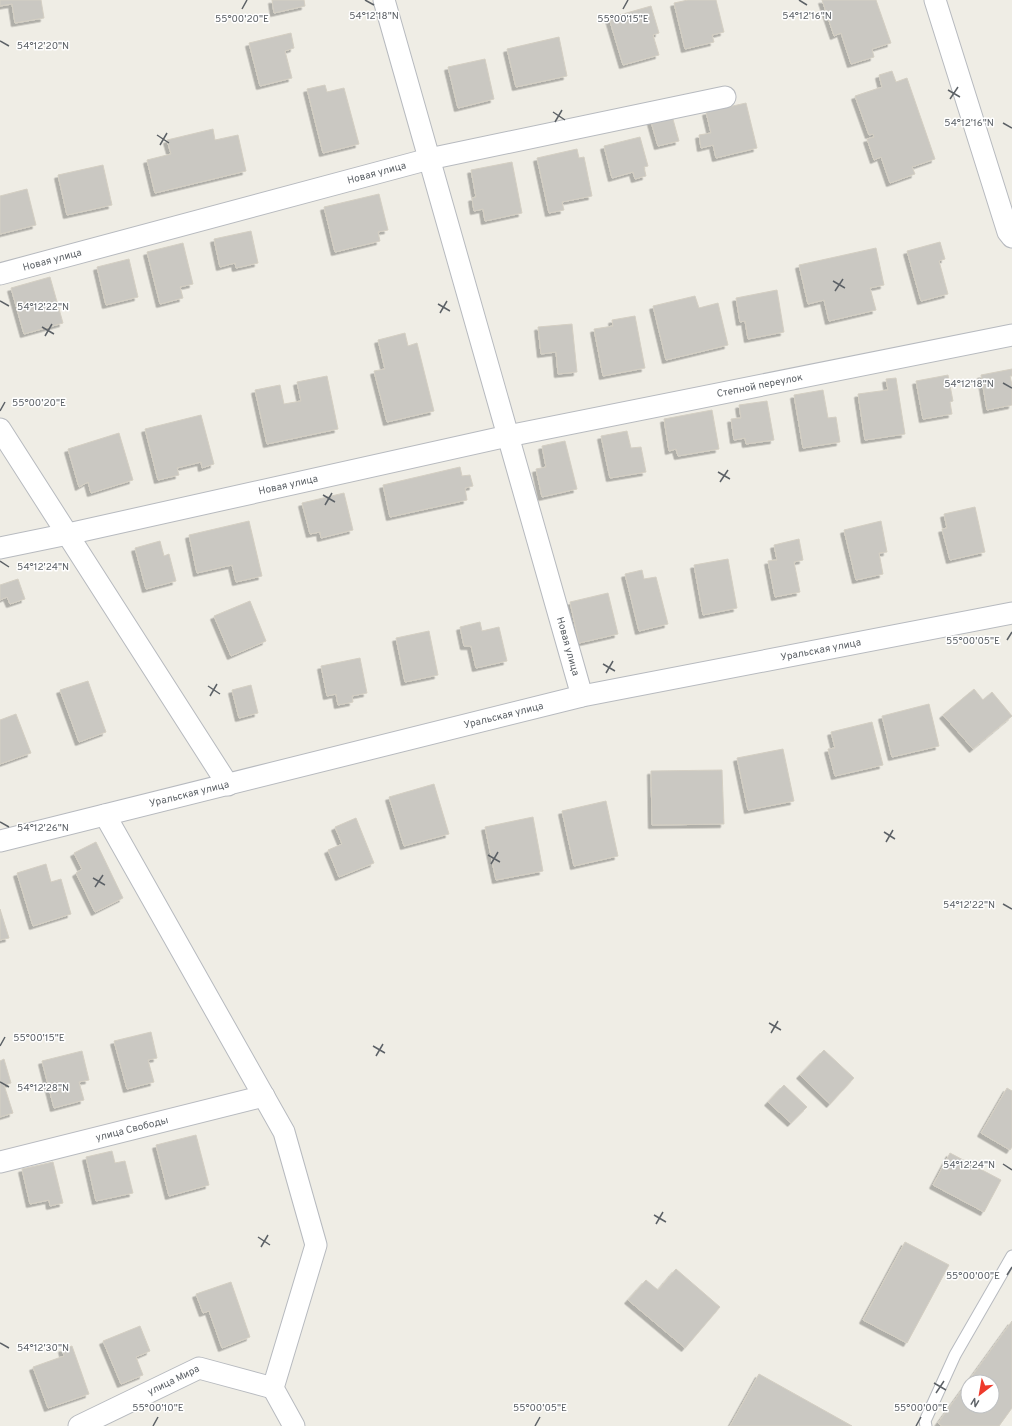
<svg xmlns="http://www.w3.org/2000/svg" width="1012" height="1426" font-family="Overpass,sans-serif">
<defs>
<filter id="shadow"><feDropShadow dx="-3.5" dy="3.5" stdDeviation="0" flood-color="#0004"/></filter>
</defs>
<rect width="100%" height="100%" fill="#efede5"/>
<g fill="#cac8c2" stroke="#d4cfc3" fill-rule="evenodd" filter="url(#shadow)">
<polygon points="0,0 41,0 44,18 15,23 12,4 0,6"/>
<polygon points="272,0 304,0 305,6 274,13"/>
<polygon points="688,0 716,0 724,32 712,35 714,42 685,49 674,3"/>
<polygon points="822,0 876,0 891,43 872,49 874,57 851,64 841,33 834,36"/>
<polygon points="651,6 659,33 653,35 659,55 623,65 609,18"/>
<polygon points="291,33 294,48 285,51 292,78 260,86 249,43"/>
<polygon points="559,37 567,76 516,87 507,49"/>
<polygon points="485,59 494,99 458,108 448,67"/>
<polygon points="892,71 896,82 907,78 935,159 912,167 915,174 890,183 881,157 874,160 867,139 874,137 873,134 869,135 855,96 882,87 879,75"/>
<polygon points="325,85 327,92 344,88 359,144 323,153 307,89"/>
<polygon points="746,103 757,148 716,158 713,145 701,148 699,135 711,133 706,112"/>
<polygon points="671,112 679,141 658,146 650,118"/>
<polygon points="213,129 215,140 238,135 246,171 155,193 147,160 171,154 167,140"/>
<polygon points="640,137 648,166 644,167 646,176 635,179 633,172 612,178 604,146"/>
<polygon points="577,149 579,158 584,157 592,196 562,202 564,210 549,213 537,158"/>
<polygon points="512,162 522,213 485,221 483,209 474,211 472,198 476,197 471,170"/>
<polygon points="103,165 112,205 67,215 58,175"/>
<polygon points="27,189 36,225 0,234 0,196"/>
<polygon points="379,194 388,230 378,232 380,241 335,252 324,207"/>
<polygon points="251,231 258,263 236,268 235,263 220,267 214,239"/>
<polygon points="940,242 945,259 939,261 948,294 921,301 907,251"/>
<polygon points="183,243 193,284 180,287 183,298 160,304 147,252"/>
<polygon points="876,248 884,285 870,288 876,310 829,321 824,300 808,304 799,265"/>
<polygon points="129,259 138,297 106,305 97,267"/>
<polygon points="50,277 63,323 24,334 11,288"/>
<polygon points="777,290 784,332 748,339 745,321 740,322 736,298"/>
<polygon points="695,296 699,308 718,303 728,345 666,360 653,306"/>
<polygon points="635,316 645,368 603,376 594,329 613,326 612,320"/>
<polygon points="572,324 577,372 558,374 556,352 541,354 538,327"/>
<polygon points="405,333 408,346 417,343 434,411 387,422 374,371 385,369 378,340"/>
<polygon points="1012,369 1012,376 1010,376 1012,385 1012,405 987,410 981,375"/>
<polygon points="948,375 953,401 950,402 952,414 923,419 916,381"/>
<polygon points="327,376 338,429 267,444 255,390 280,385 284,404 301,401 297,382"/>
<polygon points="896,378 905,434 865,440 858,394 888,390 886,379"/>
<polygon points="823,390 828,418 836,417 840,442 803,448 794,395"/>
<polygon points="767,401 774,440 746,444 745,438 734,440 731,419 741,418 739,405"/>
<polygon points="712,410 719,449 678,456 676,449 669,451 664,419"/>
<polygon points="201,415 214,464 202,468 201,462 177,468 179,475 158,480 145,429"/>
<polygon points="627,431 631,448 641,447 646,472 610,478 601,436"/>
<polygon points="119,433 133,480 91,493 88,482 79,487 68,449"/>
<polygon points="565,441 577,489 542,497 536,469 546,467 542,446"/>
<polygon points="460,467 462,476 470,475 473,486 465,488 467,500 390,517 383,485"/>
<polygon points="344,493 353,530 321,538 320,532 310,534 302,503"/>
<polygon points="975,507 985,552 950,560 942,529 947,528 944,514"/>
<polygon points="249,521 262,576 236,582 232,565 197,573 189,535"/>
<polygon points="881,521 887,552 879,553 883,574 856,580 844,530"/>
<polygon points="799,539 803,560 794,562 800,592 775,597 768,561 777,560 774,545"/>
<polygon points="160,541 164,556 169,554 176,581 146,589 135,548"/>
<polygon points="728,559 737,608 703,615 694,565"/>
<polygon points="642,570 644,579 656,577 668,624 639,631 625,574"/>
<polygon points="18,579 25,599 10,604 7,597 0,600 0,585"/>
<polygon points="608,593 618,634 579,643 570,602"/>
<polygon points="250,601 266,641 231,656 214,616"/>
<polygon points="480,622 482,631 499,627 507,661 476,668 471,646 464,646 460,627"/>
<polygon points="429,631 438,675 405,682 396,638"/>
<polygon points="360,658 367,693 352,696 353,702 338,705 336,694 327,696 321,666"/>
<polygon points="88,681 106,732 79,742 60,690"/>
<polygon points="251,685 258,713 239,718 232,690"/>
<polygon points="974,689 983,700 992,692 1012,716 973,749 943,715"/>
<polygon points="929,704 939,746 892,757 882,716"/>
<polygon points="16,714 31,753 0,764 0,720"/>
<polygon points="872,722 883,765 835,776 828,749 835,748 831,732"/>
<polygon points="783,749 794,801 748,810 737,758"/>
<polygon points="722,770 724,824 652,825 651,771"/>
<polygon points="434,784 449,834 404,846 389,797"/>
<polygon points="606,801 618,856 574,866 562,811"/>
<polygon points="533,817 543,871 496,880 485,827"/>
<polygon points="356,818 374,863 339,877 328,850 342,844 335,827"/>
<polygon points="96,842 123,898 95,912 76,873 82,869 74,853"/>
<polygon points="46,864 51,882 61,879 71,914 33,926 17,873"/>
<polygon points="0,909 9,938 0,940"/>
<polygon points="151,1032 157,1058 148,1060 154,1082 127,1089 114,1041"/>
<polygon points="824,1050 854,1078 830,1104 800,1075"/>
<polygon points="82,1051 89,1080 79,1082 84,1100 54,1108 42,1061"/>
<polygon points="4,1059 11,1083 4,1085 13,1113 0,1117 0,1061"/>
<polygon points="784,1085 807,1107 791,1123 768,1102"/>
<polygon points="1007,1088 1012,1091 1012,1147 1010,1150 981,1133"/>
<polygon points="196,1135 209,1185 169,1196 156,1145"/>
<polygon points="112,1151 115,1163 125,1161 133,1193 96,1201 86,1157"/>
<polygon points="950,1153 1001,1180 984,1212 933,1185"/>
<polygon points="53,1162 63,1203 50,1206 49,1200 30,1204 22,1169"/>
<polygon points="905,1242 949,1265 907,1343 863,1320"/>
<polygon points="676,1269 720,1307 685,1348 628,1300 646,1280 658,1290"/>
<polygon points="231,1282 250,1337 222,1348 209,1311 203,1313 196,1294"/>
<path d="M1012 1321V1408L999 1426H942L938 1423ZM968 1382H992V1406H968Z"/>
<polygon points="140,1326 150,1351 136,1357 143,1375 121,1384 103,1341"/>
<polygon points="72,1346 89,1394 48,1408 33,1367 64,1356 62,1349"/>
<polygon points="759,1374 852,1426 730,1426"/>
</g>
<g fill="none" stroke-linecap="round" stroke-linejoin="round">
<defs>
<polyline id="lane" points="926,1426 925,1421 955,1355 1012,1256"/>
<g id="street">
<path id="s1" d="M384 0 582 696"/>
<polyline points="935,0 1008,232 1012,237"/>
<path id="s2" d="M0 274 429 159 725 97"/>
<polyline points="0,429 228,785"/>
<path id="s3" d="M0 548 68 534 508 436 1012 335"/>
<polyline points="105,815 284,1132 316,1245 273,1388 294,1426"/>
<path id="s4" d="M0 841 582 696 1012 613"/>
<path id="s5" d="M0 1162 264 1096"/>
<path id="s6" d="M79 1426 199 1368 273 1388"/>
</g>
</defs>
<use href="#lane" stroke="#b7babf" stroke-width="13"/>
<use href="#street" stroke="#b7babf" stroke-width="23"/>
<use href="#lane" stroke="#fff" stroke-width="11"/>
<use href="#street" stroke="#fff" stroke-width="21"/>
</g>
<path fill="none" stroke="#5c6166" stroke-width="1.5" d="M365 0 374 5M799 0 807 5M242 9 247 0M623 9 628 0M0 41 9 46M948 90 960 97M950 99 958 87M553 112 565 120M555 122 562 110M1003 123 1012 128M157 135 169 143M160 145 167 133M833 281 845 288M835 291 843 279M0 301 9 306M438 304 450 311M440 313 447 301M42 327 54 334M45 336 52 324M1003 383 1012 388M0 411 5 402M718 472 730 479M720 482 728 470M323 495 335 502M325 505 332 493M0 561 9 567M1007 640 1012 632M603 664 615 671M606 673 613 661M208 686 220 694M210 696 217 684M0 822 9 827M884 832 895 839M886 842 893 830M488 855 500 862M491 864 498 852M93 878 105 885M95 887 103 875M1003 904 1012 909M769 1023 781 1030M771 1033 778 1021M0 1046 5 1037M373 1046 385 1053M376 1056 383 1044M0 1082 9 1087M1003 1164 1012 1170M654 1215 666 1222M656 1224 663 1212M258 1237 270 1245M261 1247 268 1235M1007 1275 1012 1267M0 1343 9 1348M934 1383 946 1390M936 1393 944 1381M153 1426 158 1417M535 1426 540 1417M916 1426 921 1417"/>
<g text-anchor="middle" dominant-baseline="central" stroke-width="3" stroke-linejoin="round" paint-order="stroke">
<g font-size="10" fill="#5c6166" stroke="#fff">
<text stroke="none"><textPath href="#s2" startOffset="390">Новая улица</textPath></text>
<text stroke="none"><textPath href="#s2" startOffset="54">Новая улица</textPath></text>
<text stroke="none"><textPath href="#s3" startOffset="777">Степной переулок</textPath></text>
<text stroke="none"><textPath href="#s3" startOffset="295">Новая улица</textPath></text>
<text stroke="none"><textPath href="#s1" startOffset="672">Новая улица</textPath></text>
<text stroke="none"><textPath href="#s4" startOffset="843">Уральская улица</textPath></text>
<text stroke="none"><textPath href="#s4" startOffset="519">Уральская улица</textPath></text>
<text stroke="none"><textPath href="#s4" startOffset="195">Уральская улица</textPath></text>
<text stroke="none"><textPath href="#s5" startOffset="136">улица Свободы</textPath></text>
<text stroke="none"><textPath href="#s6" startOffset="105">улица Мира</textPath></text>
</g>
</g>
<g font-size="10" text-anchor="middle" fill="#5c6166" stroke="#fff" stroke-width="3" stroke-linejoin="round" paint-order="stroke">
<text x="374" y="19">54°12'18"N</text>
<text x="807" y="19">54°12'16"N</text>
<text x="242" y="22">55°00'20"E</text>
<text x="623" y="22">55°00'15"E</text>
<text x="43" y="49">54°12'20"N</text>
<text x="969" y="126">54°12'16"N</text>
<text x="43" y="310">54°12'22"N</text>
<text x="969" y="387">54°12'18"N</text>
<text x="39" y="406">55°00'20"E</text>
<text x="43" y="570">54°12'24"N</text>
<text x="973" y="644">55°00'05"E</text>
<text x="43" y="831">54°12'26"N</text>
<text x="969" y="908">54°12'22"N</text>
<text x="39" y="1041">55°00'15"E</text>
<text x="43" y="1091">54°12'28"N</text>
<text x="969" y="1168">54°12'24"N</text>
<text x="973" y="1279">55°00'00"E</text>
<text x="43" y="1351">54°12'30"N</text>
<text x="158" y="1411">55°00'10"E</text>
<text x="540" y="1411">55°00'05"E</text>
<text x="921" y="1411">55°00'00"E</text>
</g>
<g transform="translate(980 1394) rotate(211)"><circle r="19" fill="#ffffff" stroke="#bec0c2"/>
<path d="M0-3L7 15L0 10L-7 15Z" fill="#ee3a2c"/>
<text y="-6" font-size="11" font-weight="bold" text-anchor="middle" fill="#5c6166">N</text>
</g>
</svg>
